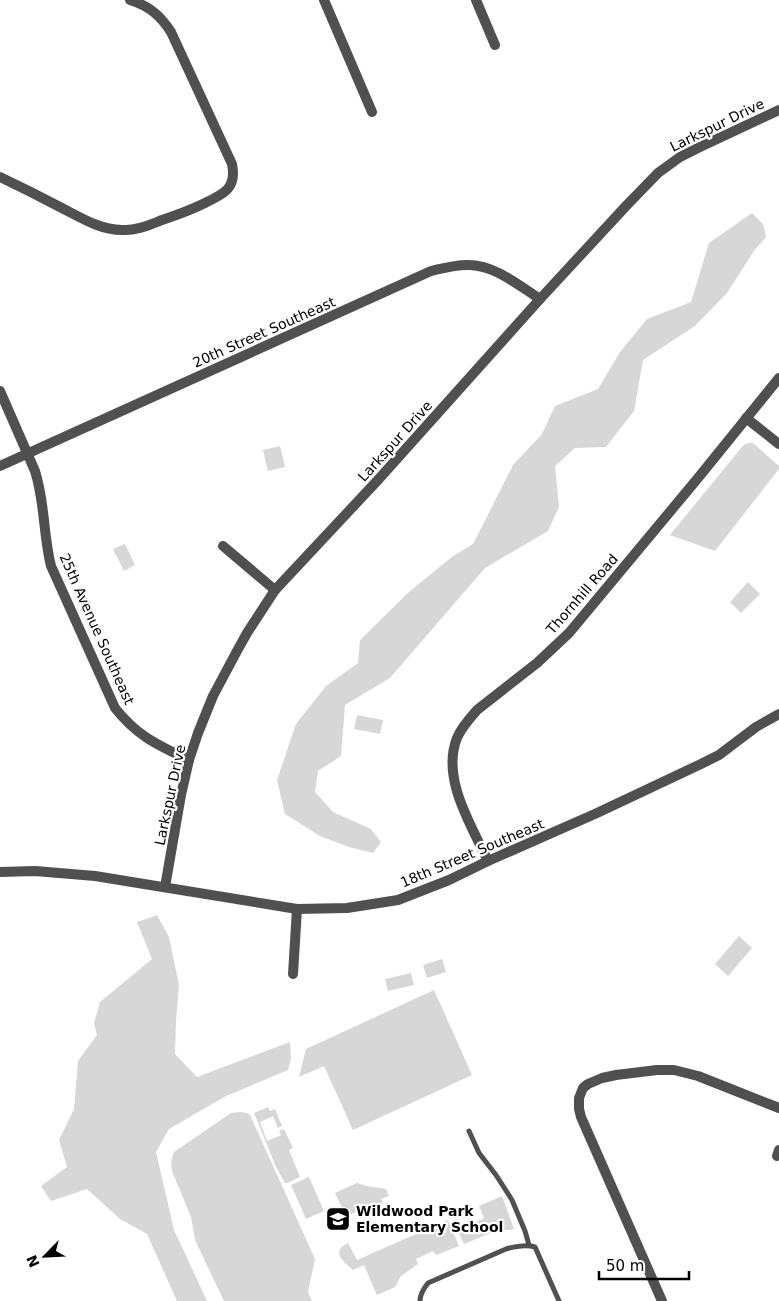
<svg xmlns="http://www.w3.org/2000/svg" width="779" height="1301" font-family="'DejaVu Sans',sans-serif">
<rect width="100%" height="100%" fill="#fff"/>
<g fill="#d7d7d7">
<polygon points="752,213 763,224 766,237 754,251 727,293 695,326 643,360 634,411 606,447 575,448 555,466 559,507 548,531 485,568 390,678 345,705 341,756 318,771 315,792 333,812 371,829 381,842 373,853 349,847 320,836 285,814 277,780 296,724 326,686 358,663 360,640 409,592 453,556 473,544 513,465 542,434 555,406 598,389 620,352 647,319 691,302 709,243"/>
<polygon points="750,443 753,443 779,466 779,469 715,551 670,535 741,448 745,444"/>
<polygon points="280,446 285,467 268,471 263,450"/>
<polygon points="125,544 135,565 124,571 113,549"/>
<polygon points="748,582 760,594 741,613 730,602"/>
<polygon points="357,715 383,720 380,734 354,729"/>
<polygon points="157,915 169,937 179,985 176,1021 175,1054 197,1077 290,1042 291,1058 288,1070 226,1096 169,1129 156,1152 174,1230 207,1301 177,1301 147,1234 120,1219 87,1189 51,1201 41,1186 67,1167 59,1140 74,1109 78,1061 97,1035 94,1023 100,1002 152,959 137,922"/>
<polygon points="739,936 752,948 728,976 715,964"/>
<polygon points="442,959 446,972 427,978 423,965"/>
<polygon points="411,973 414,985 388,991 385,979"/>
<polygon points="434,990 472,1075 353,1130 324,1066 299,1077 306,1049"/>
<polygon points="268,1107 270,1111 275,1109 282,1126 278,1128 273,1116 260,1122 267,1141 281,1135 279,1131 284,1129 293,1148 289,1150 300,1177 288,1183 285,1183 276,1167 254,1113"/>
<path d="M240 1112 247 1113 250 1115 315 1259 308 1292 312 1301H224L195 1240 191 1217 172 1171C171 1163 171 1159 174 1152L231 1113Z"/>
<polygon points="309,1177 324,1211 306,1219 291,1185"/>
<polygon points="357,1183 367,1186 386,1189 389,1196 381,1199 383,1202 346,1216 335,1193"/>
<polygon points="502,1196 514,1229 493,1232 464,1244 458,1231 484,1218 479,1206"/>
<path d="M448 1220 459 1246 436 1255 433 1251 416 1259 418 1264 401 1276 395 1287 377 1295 364 1265 353 1270C348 1265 334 1256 341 1248 341 1247 348 1243 348 1243L357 1260Z"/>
</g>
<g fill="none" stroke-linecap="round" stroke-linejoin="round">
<g stroke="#505050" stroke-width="5">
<polyline points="469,1131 479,1153 496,1175 512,1200 525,1231 529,1245"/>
<path d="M420 1301C420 1294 424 1288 428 1283L506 1249C516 1246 525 1244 535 1247L559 1301"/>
</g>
<g stroke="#505050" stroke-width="10">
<polyline points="324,0 372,112"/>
<polyline points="476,0 495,45"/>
<path d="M0 177C19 186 39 196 58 206 78 216 99 230 122 230 136 231 149 225 162 220 177 215 191 210 205 203 224 194 237 188 232 164L171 32C160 15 149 6 130 0"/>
<path d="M0 391 35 471C45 502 43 534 51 566L115 708C138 737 158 745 189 760"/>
<polyline points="746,418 779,444"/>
<path d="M0 466 431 271C444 268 457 264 470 265 496 266 518 285 540 299"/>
<polyline points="223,546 275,590"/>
<path d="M488 861C471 825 441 778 457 738 461 728 470 718 477 710L537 663 569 633 698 478 779 378"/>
<polyline points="0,872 35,871 95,876 297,909 347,908 398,900 449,880 488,861 597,813 701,764 719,755 756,727 779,714"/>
<polyline points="165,887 181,795 189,760 198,733 213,696 237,651 247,633 275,590 377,481 540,299 626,206 658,173 680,157 700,147 779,110"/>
<polyline points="293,974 297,909"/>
<polyline points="777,1156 779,1150"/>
<polyline points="662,1301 581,1117 579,1109 579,1098 583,1088 588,1084 602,1078 616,1075 657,1070 674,1070 698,1076 779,1108"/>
</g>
</g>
<defs>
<symbol id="school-square" viewBox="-11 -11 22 22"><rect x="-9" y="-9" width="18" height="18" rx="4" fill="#000" stroke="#fff"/><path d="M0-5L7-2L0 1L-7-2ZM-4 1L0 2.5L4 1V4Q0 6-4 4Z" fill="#fff"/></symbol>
</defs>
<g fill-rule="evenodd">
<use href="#school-square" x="324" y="1205" width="28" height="28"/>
</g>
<g text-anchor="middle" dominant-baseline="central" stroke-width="4.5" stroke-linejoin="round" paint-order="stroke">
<g font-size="14" fill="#000" stroke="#fff">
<text transform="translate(717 125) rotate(-26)">Larkspur Drive</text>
<text transform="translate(264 332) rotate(-24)">20th Street Southeast</text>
<text transform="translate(395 441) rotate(-48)">Larkspur Drive</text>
<text transform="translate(582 594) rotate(-49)">Thornhill Road</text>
<text transform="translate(97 629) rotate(66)">25th Avenue Southeast</text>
<text transform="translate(170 795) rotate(-78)">Larkspur Drive</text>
<text transform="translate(472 853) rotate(-23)">18th Street Southeast</text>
</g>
<g font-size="14" font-weight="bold" fill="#000" stroke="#fff" text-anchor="start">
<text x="356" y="1211">Wildwood Park<tspan x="356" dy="16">Elementary School</tspan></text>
</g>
</g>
<g transform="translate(45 1256) rotate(246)" stroke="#ffffff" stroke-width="4" paint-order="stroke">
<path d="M0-4L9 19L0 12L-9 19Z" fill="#000000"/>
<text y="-8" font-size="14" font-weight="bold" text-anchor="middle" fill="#000000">N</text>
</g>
<path d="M599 1271v8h90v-8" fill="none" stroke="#000000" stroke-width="2.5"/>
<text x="606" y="1271" font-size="15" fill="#000000" stroke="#ffffff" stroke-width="4" paint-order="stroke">50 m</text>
</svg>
